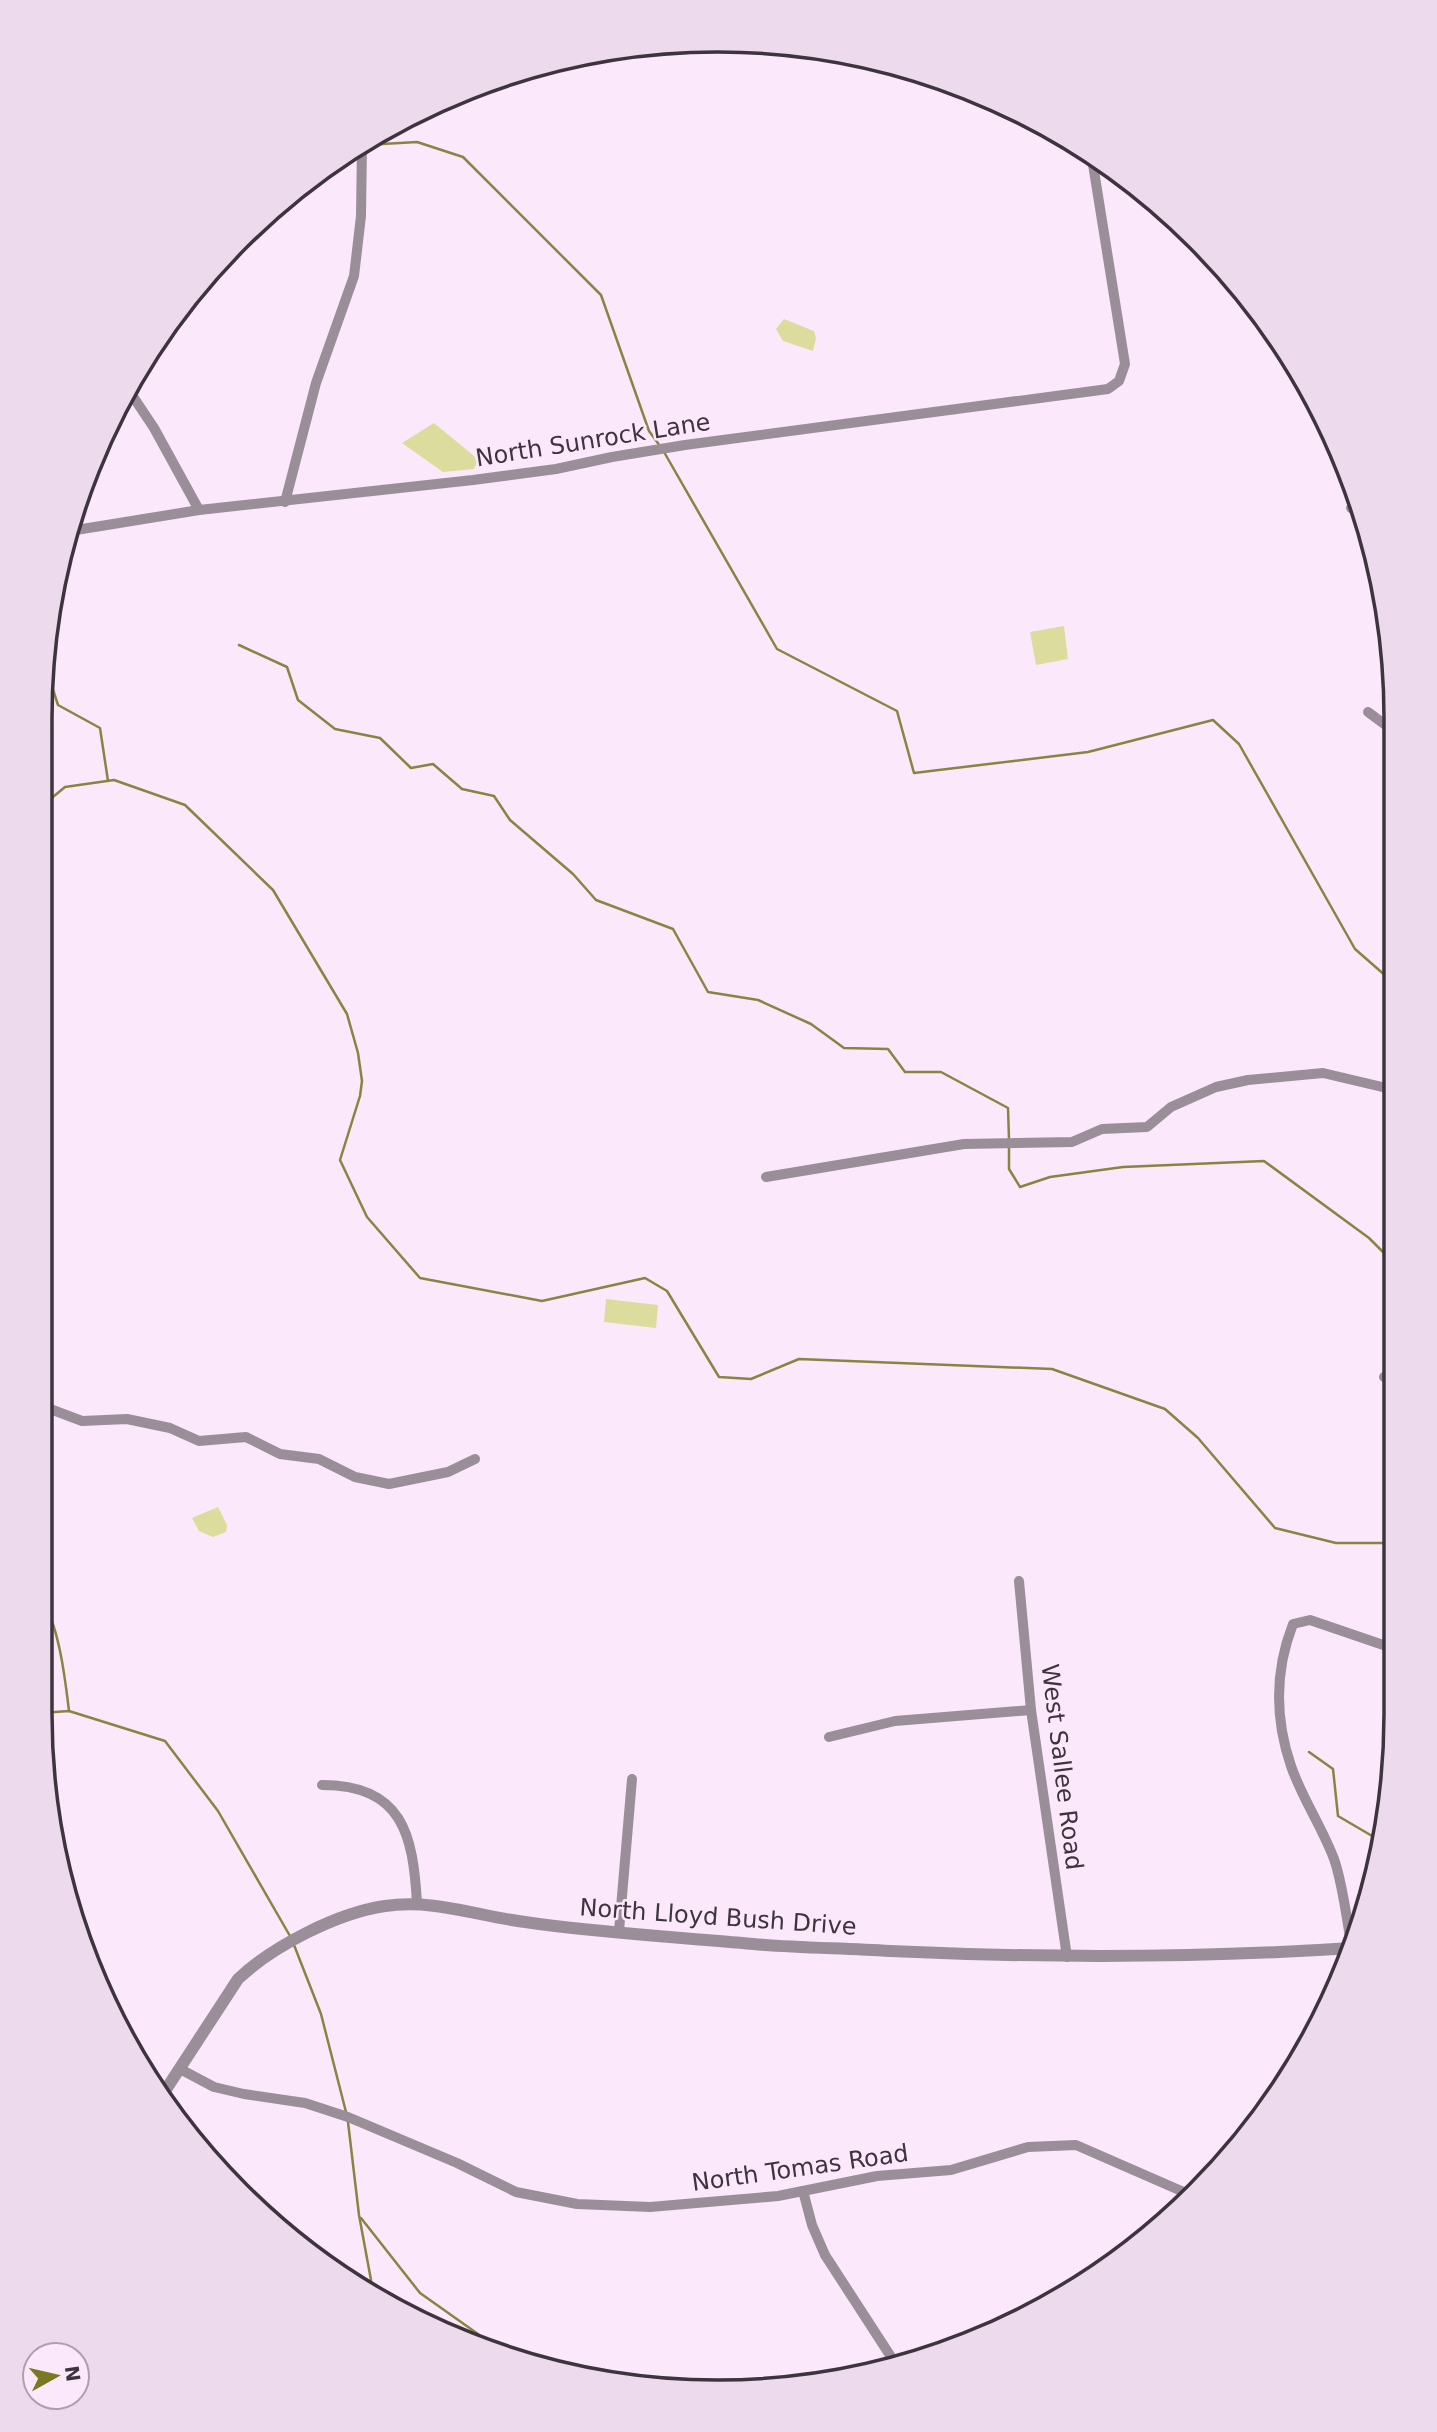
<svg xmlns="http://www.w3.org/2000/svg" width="1437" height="2432" font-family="'DejaVu Sans',sans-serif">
<rect width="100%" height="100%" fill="#fce8fb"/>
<g fill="#dcdc9c">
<polygon points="784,319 814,331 816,338 813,351 783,341 776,329"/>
<polygon points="434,423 474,456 477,462 474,469 443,472 402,443"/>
<polygon points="1064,626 1068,659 1036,665 1030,632"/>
<polygon points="606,1299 658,1305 656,1328 604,1322"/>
<polygon points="218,1507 227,1525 226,1532 213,1537 199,1531 192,1518"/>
</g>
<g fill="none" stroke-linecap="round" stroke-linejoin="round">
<g stroke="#888442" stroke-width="2.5">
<polyline points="365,145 417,142 463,157 601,295 649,431 660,446"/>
<polyline points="664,452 777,649 897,711 914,773 1088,752 1213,720 1239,744 1355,949 1395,984"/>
<polyline points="239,645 287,667 298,700 335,729 380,738 411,768 433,764 462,789 494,796 510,820 573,874 596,900 673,929 708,992 758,1000 811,1024 844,1048 888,1049 905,1072 941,1072 1008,1108 1009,1139"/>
<polyline points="44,662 58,705 100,728 108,781"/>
<polyline points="42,806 65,787 114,780 185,805 273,890 347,1014 358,1053 362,1081 360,1096 340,1160 367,1217 420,1278 542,1301 645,1278 667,1291 719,1377 751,1379 799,1359 1052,1369 1165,1409 1198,1438 1275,1528 1336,1543 1395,1543"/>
<polyline points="1009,1146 1009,1169 1020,1187 1050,1177 1123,1167 1264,1161 1369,1238 1395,1264"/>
<path d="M40 1596C59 1624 65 1678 69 1711"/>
<polyline points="40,1713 69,1711 165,1741 218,1811 290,1936"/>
<polyline points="1309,1752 1333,1769 1338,1816 1379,1840"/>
<polyline points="294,1945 321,2014 346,2112"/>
<polyline points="348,2122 359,2215 371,2280 370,2286"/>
<polyline points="361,2218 420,2293 478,2334 487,2348"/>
</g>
<g stroke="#9a8f99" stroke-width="10">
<polyline points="130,392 154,428 199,510"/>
<polyline points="285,502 316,383 354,276 361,216 362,144"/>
<polyline points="1351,508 1359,507"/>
<polyline points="70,531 199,510 473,480 556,469 612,457 685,445 1108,389 1119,381 1125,364 1091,152"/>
<polyline points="1368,712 1395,732"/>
<polyline points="766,1177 964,1144 1072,1142 1102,1129 1147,1127 1171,1107 1216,1087 1248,1080 1323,1073 1395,1090"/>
<polyline points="1384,1377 1395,1375"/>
<polyline points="41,1409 45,1407 82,1421 127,1419 170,1428 199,1441 246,1437 280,1454 319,1459 355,1477 389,1484 448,1472 475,1459"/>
<polyline points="1019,1581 1031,1710 1067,1957"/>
<polyline points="829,1737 895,1721 1031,1710"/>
<path d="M322 1785C403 1785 413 1835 417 1903"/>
<polyline points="619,1931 632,1779"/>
<path d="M1352 1949C1347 1922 1343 1884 1334 1859 1322 1827 1302 1798 1291 1766 1275 1719 1275 1670 1293 1624L1310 1620 1395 1649"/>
<polyline points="180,2069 214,2087 244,2094 305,2103 348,2117 457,2163 516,2192 577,2204 650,2207 778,2196 877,2176 951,2170 1028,2147 1076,2145 1186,2193"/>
<polyline points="803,2191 812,2225 825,2255 895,2363"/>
</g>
<path stroke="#9a8f99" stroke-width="12" d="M163 2094 238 1979C273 1946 337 1913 385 1906 434 1899 477 1916 525 1922 601 1933 677 1937 753 1944 798 1948 844 1948 890 1951 1044 1958 1199 1958 1352 1948"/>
</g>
<g text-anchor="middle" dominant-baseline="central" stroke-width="5" stroke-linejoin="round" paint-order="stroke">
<g font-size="24" fill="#3e343e" stroke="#fce8fb">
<text transform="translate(593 440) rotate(-9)">North Sunrock Lane</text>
<text transform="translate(1062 1767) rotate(83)">West Sallee Road</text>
<text transform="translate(718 1917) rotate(4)">North Lloyd Bush Drive</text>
<text transform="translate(800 2168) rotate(-8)">North Tomas Road</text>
</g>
</g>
<path d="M0 0H1437V2432H0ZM718 52H718A666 666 0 0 1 1384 718V1714A666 666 0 0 1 718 2380H718A666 666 0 0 1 52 1714V718A666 666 0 0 1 718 52Z" fill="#eddaec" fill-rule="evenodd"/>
<path fill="none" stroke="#3e343e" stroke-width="3.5" d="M718 52H718A666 666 0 0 1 1384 718V1714A666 666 0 0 1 718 2380H718A666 666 0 0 1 52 1714V718A666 666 0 0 1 718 52Z"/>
<g transform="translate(56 2376) rotate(82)"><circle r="33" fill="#fce8fb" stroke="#b0a0af" stroke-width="2"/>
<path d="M0-5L12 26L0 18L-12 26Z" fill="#7b7920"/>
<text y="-10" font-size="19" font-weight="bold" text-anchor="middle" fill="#3e343e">N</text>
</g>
</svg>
